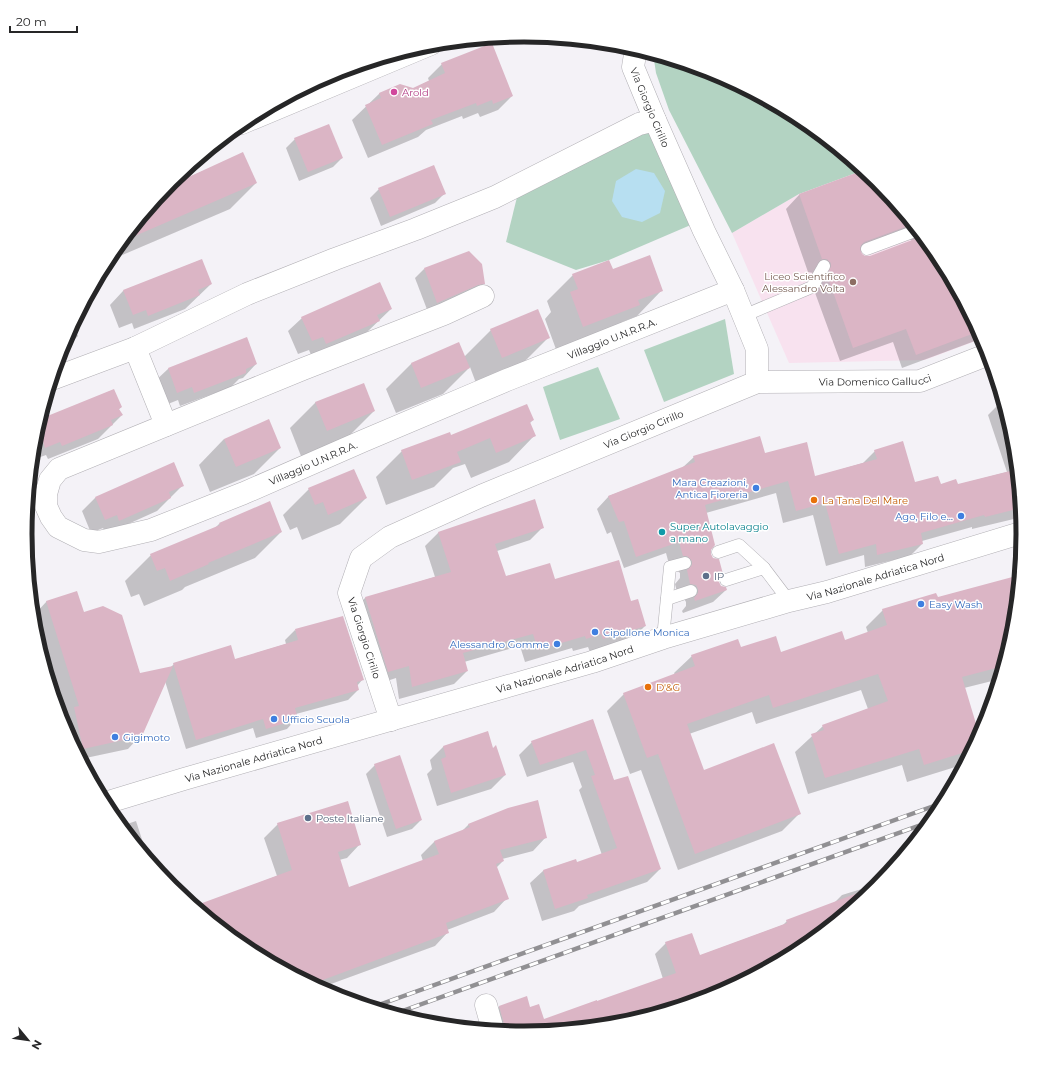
<svg xmlns="http://www.w3.org/2000/svg" width="1049" height="1068" font-family="Montserrat,sans-serif">
<rect width="100%" height="100%" fill="#f4f2f7"/>
<polygon fill="#f8e2ef" points="864,170 878,181 940,257 984,338 925,360 789,363 732,233 799,194"/>
<g fill="#b3d3c2">
<polygon points="653,53 716,73 802,119 864,170 799,194 732,233 669,110 656,73"/>
<polygon points="652,126 693,224 609,260 576,270 506,242 518,193"/>
<polygon points="725,319 734,374 664,402 644,350"/>
<polygon points="598,367 620,419 560,440 543,387"/>
</g>
<polygon fill="#b7dff1" points="636,169 654,173 665,191 660,213 642,222 622,217 612,201 616,181"/>
<g fill="#0003" fill-rule="evenodd">
<polygon points="442,64 512,96 498,110 480,117 478,113 463,119 462,116 426,130 418,137 368,158 352,120 380,93 413,89 429,81 428,78"/>
<polygon points="295,139 342,158 333,167 299,181 286,148"/>
<polygon points="243,154 256,183 230,209 106,262 109,256 166,187"/>
<path d="M865 171 878 181 940 257 983 338 902 368 893 342 840 361 814 290 813 273 808 272 786 209 799 195ZM901 236H906L912 241 870 257H865L859 252Z"/>
<polygon points="379,189 444,194 435,203 381,226 370,198"/>
<polygon points="201,260 211,284 185,309 134,329 132,323 119,328 110,305 123,291"/>
<polygon points="424,269 484,283 475,293 428,312 415,278"/>
<polygon points="612,270 662,290 637,316 622,322 613,331 557,352 545,319 551,312 547,301 573,275"/>
<polygon points="391,309 365,334 312,357 309,350 298,354 288,331 302,318"/>
<polygon points="73,325 78,336 64,350 60,352 63,343"/>
<polygon points="491,330 549,337 523,363 476,383 470,367 443,394 396,413 386,389 411,364 458,344 464,357"/>
<polygon points="247,339 256,364 243,378 239,379 231,387 180,406 178,400 163,406 154,382 168,369"/>
<polygon points="113,390 121,407 118,410 122,415 98,439 48,459 46,455 32,460 35,436 39,421"/>
<polygon points="316,402 374,411 348,437 301,456 290,428"/>
<polygon points="1004,402 1014,437 1022,517 972,529 972,527 922,541 922,544 910,556 865,567 864,555 826,566 813,515 783,523 776,493 706,513 710,554 718,578 718,582 721,587 726,590 713,602 683,613 682,611 686,606 686,602 683,597 678,596 675,584 680,578 680,573 675,568 670,568 666,553 624,568 611,532 607,534 597,509 609,496 682,468 694,457 764,454 815,477 863,463 875,451 914,484 957,485 1007,472 988,415 1000,403"/>
<polygon points="533,420 529,424 534,436 509,462 471,478 465,464 453,468 434,487 386,505 376,477 402,451 451,437"/>
<polygon points="224,439 280,448 254,474 210,492 199,465"/>
<polygon points="183,485 157,511 106,534 103,528 91,533 82,511 95,498"/>
<polygon points="309,489 366,498 340,524 302,540 297,527 290,530 283,515"/>
<polygon points="219,524 281,532 255,558 185,587 182,590 144,606 139,594 131,597 125,581 151,555 215,528"/>
<polygon points="543,527 530,540 497,551 505,578 554,580 645,626 632,639 590,652 588,647 573,651 572,648 525,662 520,646 464,662 467,671 454,684 399,699 396,678 375,685 352,611 365,598 435,577 425,546 438,533"/>
<polygon points="1020,576 1014,632 1000,679 964,688 976,727 980,726 982,732 965,764 907,782 902,765 808,794 795,752 823,726 868,709 861,690 756,724 752,712 689,734 703,771 799,814 782,831 678,870 641,770 630,774 607,711 624,694 675,675 674,673 692,656 741,649 780,654 845,641 868,633 866,627 883,610 937,598"/>
<polygon points="47,601 83,614 139,674 170,668 174,664 234,660 286,644 285,640 295,630 363,679 357,686 358,690 348,700 296,714 297,718 287,729 256,738 253,728 186,749 165,681 141,735 128,749 81,759 63,725 46,668 50,667 34,615"/>
<polygon points="592,720 614,781 660,869 647,882 579,906 574,911 542,921 530,883 543,871 575,860 576,864 602,855 579,790 582,787 573,762 527,777 519,755 532,742"/>
<polygon points="443,747 493,749 505,775 491,789 437,806 427,774 432,769 430,760"/>
<polygon points="375,765 421,820 412,829 387,837 366,774"/>
<polygon points="136,821 149,861 121,826"/>
<polygon points="278,824 360,844 347,858 339,860 348,888 423,861 421,855 434,842 462,831 469,824 546,837 533,851 502,859 503,861 496,868 507,898 494,912 447,930 448,932 435,946 320,988 247,949 195,907 277,876 264,838"/>
<polygon points="897,864 883,881 881,877 893,865"/>
<polygon points="881,883 878,887 802,949 715,996 622,1024 524,1033 492,1030 488,1018 500,1006 529,1008 543,1021 663,979 655,954 666,943 699,956 783,925 787,921 833,904 842,895"/>
<polygon points="478,1025 479,1029 467,1028"/>
</g>
<g fill="#dbb5c5">
<polygon points="492,43 513,96 493,104 492,100 477,106 476,103 431,120 433,124 382,145 365,105 381,98 379,93 400,84 413,88 445,73 441,63"/>
<polygon points="329,124 343,158 308,172 294,138"/>
<polygon points="243,152 257,183 121,242 167,187"/>
<polygon points="434,165 446,194 390,217 378,188"/>
<polygon points="864,170 878,181 913,224 864,242 861,245 860,248 862,254 865,256 870,256 923,236 940,257 980,331 916,355 906,329 853,348 827,275 831,266 831,263 827,259 822,259 799,194"/>
<polygon points="469,251 482,264 485,284 478,285 437,303 424,268"/>
<polygon points="650,255 663,291 638,300 640,305 583,327 570,292 578,289 572,274 609,260 613,269"/>
<polygon points="202,259 212,284 198,290 200,295 148,316 146,310 133,315 123,290"/>
<polygon points="380,282 392,309 377,315 380,321 326,344 323,337 312,341 301,317"/>
<polygon points="538,309 550,338 502,358 490,329"/>
<polygon points="247,337 257,364 246,369 246,373 194,393 192,387 177,393 168,368"/>
<polygon points="459,342 470,368 421,388 411,363"/>
<polygon points="364,383 375,411 327,431 315,402"/>
<polygon points="114,389 122,407 119,409 123,415 111,420 113,425 62,446 60,442 45,448 43,441 34,445 35,436 40,419"/>
<polygon points="527,404 534,420 530,422 536,436 496,453 490,438 457,452 461,462 412,480 401,450 450,432 451,435"/>
<polygon points="269,419 281,448 236,467 224,439"/>
<polygon points="760,436 765,453 807,442 815,476 877,459 874,450 903,441 915,482 938,476 941,484 956,479 958,484 1018,469 1021,508 985,517 984,515 921,533 923,544 877,555 876,544 839,554 825,503 796,511 788,481 705,505 715,545 711,550 711,554 713,558 719,559 723,574 719,578 719,582 721,586 726,587 727,590 695,601 694,598 698,593 698,589 696,585 690,584 687,570 692,565 692,561 687,556 683,556 679,542 636,557 624,521 619,522 608,496 695,462 693,456"/>
<polygon points="174,462 184,486 169,492 171,498 119,521 117,515 105,520 95,497"/>
<polygon points="354,469 367,498 328,515 323,502 315,505 308,488"/>
<polygon points="535,499 544,528 495,544 506,576 550,563 555,579 619,560 631,601 638,599 646,626 603,639 601,634 586,639 585,636 538,650 533,634 463,653 468,671 412,687 409,666 388,672 365,597 451,572 438,532"/>
<polygon points="270,501 282,532 208,563 209,564 170,581 165,568 157,571 150,554 220,525 219,523"/>
<polygon points="1020,575 1014,632 1004,666 962,677 980,737 972,750 924,765 919,749 825,778 811,734 824,730 822,725 888,701 878,674 773,708 769,695 687,724 704,770 774,743 801,814 695,854 658,754 647,758 623,693 695,666 691,655 738,639 741,647 776,636 781,652 842,631 845,640 887,625 882,609 936,593 938,597"/>
<polygon points="77,591 84,612 103,606 122,615 140,673 173,666 142,736 83,749 74,707 79,706 46,601"/>
<polygon points="343,616 364,680 357,682 359,690 295,708 298,719 266,729 263,719 196,740 173,663 231,645 235,659 298,640 295,629"/>
<polygon points="593,719 614,780 628,776 661,869 587,895 588,898 555,909 543,870 576,859 577,862 617,848 591,776 595,775 586,750 540,765 531,741"/>
<polygon points="488,731 493,748 496,745 506,775 451,793 441,759 446,757 443,746"/>
<polygon points="400,755 422,820 396,829 374,764"/>
<polygon points="538,800 547,838 500,850 504,861 496,864 509,899 446,923 449,933 312,984 247,949 194,906 292,870 277,823 348,801 361,845 338,852 349,887 439,854 434,841 470,827 468,824 508,808"/>
<polygon points="871,888 873,891 802,949 755,975 707,992 709,997 622,1024 524,1034 505,1032 505,1027 499,1006 527,996 530,1007 539,1004 544,1019 597,1000 597,1001 676,973 665,942 692,933 700,955 787,923 786,920"/>
</g>
<g fill="none" stroke-linecap="round" stroke-linejoin="round">
<defs>
<g id="lane">
<polyline points="867,249 918,230"/>
<polyline points="743,316 812,287 824,266"/>
<polyline points="718,552 739,545 764,568 789,601"/>
<polyline points="726,580 764,568"/>
<polyline points="667,599 691,591"/>
<polyline points="663,638 670,567 685,563"/>
</g>
<g id="street">
<path id="s1" d="M636 48 633 67 655 120 704 231 733 290 757 349V382"/>
<polyline points="242,123 431,44"/>
<path id="s2" d="M483 296 444 314 303 369 59 469 50 480 46 494V506L51 517 58 527 84 540 99 542 151 530 244 493 363 441 507 380 733 290"/>
<polyline points="135,348 166,425"/>
<polyline points="52,379 135,348 247,294 335,259 416,229 495,197 639,124 655,120"/>
<path id="s3" d="M391 720 349 593 361 558 390 537 481 496 757 382 920 381 989 354"/>
<polyline points="486,1005 493,1030"/>
</g>
<g id="secondary">
<path id="s4" d="M105 803 184 779 592 662 663 638 789 601 827 592 1024 532"/>
</g>
</defs>
<use href="#lane" stroke="#b1afb4" stroke-width="13"/>
<use href="#street" stroke="#b1afb4" stroke-width="23"/>
<use href="#secondary" stroke="#b1afb4" stroke-width="23"/>
<use href="#lane" stroke="#fff" stroke-width="12"/>
<use href="#street" stroke="#fff" stroke-width="22"/>
<use href="#secondary" stroke="#fff" stroke-width="22"/>
<defs>
<g id="rail">
<polyline points="373,1007 945,802"/>
<polyline points="394,1014 932,821"/>
</g>
</defs>
<use href="#rail" stroke="#919093" stroke-width="4.5"/>
<use href="#rail" stroke="#fff" stroke-width="3" stroke-dasharray="9" stroke-linecap="butt"/>
</g>
<circle fill="#d1479c" stroke="#fff" stroke-width="1.5" cx="394" cy="92" r="4"/>
<circle fill="#8d6e63" stroke="#fff" stroke-width="1.5" cx="853" cy="282" r="4"/>
<g fill="#3f7fe0" stroke="#fff" stroke-width="1.5">
<circle cx="756" cy="488" r="4"/>
<circle cx="961" cy="516" r="4"/>
<circle cx="921" cy="604" r="4"/>
<circle cx="595" cy="632" r="4"/>
<circle cx="557" cy="644" r="4"/>
<circle cx="274" cy="719" r="4"/>
<circle cx="115" cy="737" r="4"/>
</g>
<g fill="#e8710a" stroke="#fff" stroke-width="1.5">
<circle cx="814" cy="500" r="4"/>
<circle cx="648" cy="687" r="4"/>
</g>
<circle fill="#0f9aa8" stroke="#fff" stroke-width="1.5" cx="662" cy="532" r="4"/>
<g fill="#5c6f8a" stroke="#fff" stroke-width="1.5">
<circle cx="706" cy="576" r="4"/>
<circle cx="308" cy="818" r="4"/>
</g>
<g text-anchor="middle" dominant-baseline="central" stroke-width="3" stroke-linejoin="round" paint-order="stroke">
<g font-size="10" fill="#b23c85" stroke="#fff" text-anchor="start">
<text x="402" y="92">Arold</text>
</g>
<g font-size="10" fill="#262627" stroke="#fff">
<text stroke="none"><textPath href="#s1" startOffset="63">Via Giorgio Cirillo</textPath></text>
<text stroke="none"><textPath href="#s2" startOffset="1120">Villaggio U.N.R.R.A.</textPath></text>
<text stroke="none"><textPath href="#s3" startOffset="723">Via Domenico Gallucci</textPath></text>
<text stroke="none"><textPath href="#s3" startOffset="482">Via Giorgio Cirillo</textPath></text>
<text stroke="none"><textPath href="#s2" startOffset="796">Villaggio U.N.R.R.A.</textPath></text>
<text stroke="none"><textPath href="#s4" startOffset="803">Via Nazionale Adriatica Nord</textPath></text>
<text transform="translate(364 638) rotate(72)">Via Giorgio Cirillo</text>
<text stroke="none"><textPath href="#s4" startOffset="479">Via Nazionale Adriatica Nord</textPath></text>
<text stroke="none"><textPath href="#s4" startOffset="155">Via Nazionale Adriatica Nord</textPath></text>
</g>
<g font-size="10" fill="#785e54" stroke="#fff" text-anchor="end">
<text x="845" y="276">Liceo Scientifico<tspan x="845" dy="12">Alessandro Volta</tspan></text>
</g>
<g font-size="10" fill="#366cbe" stroke="#fff" text-anchor="start">
<text x="748" y="482" text-anchor="end">Mara Creazioni,<tspan x="748" dy="12">Antica Fioreria</tspan></text>
<text x="953" y="516" text-anchor="end">Ago, Filo e...</text>
<text x="929" y="604">Easy Wash</text>
<text x="603" y="632">Cipollone Monica</text>
<text x="549" y="644" text-anchor="end">Alessandro Gomme</text>
<text x="282" y="719">Ufficio Scuola</text>
<text x="123" y="737">Gigimoto</text>
</g>
<g font-size="10" fill="#c56008" stroke="#fff" text-anchor="start">
<text x="822" y="500">La Tana Del Mare</text>
<text x="656" y="687">D'&amp;G</text>
</g>
<g font-size="10" fill="#0d838f" stroke="#fff" text-anchor="start">
<text x="670" y="526">Super Autolavaggio<tspan x="670" dy="12">a mano</tspan></text>
</g>
<g font-size="10" fill="#4e5e75" stroke="#fff" text-anchor="start">
<text x="714" y="576">IP</text>
<text x="316" y="818">Poste Italiane</text>
</g>
</g>
<path d="M0 0H1049V1068H0ZM32 534a492 492 0 1 1 984 0a492 492 0 1 1-984 0Z" fill="#fff" fill-rule="evenodd"/>
<path fill="none" stroke="#262627" stroke-width="5" d="M32 534a492 492 0 1 1 984 0a492 492 0 1 1-984 0Z"/>
<g transform="translate(28 1040) rotate(119)" stroke="#ffffff" stroke-width="3" paint-order="stroke">
<path d="M0-3L7 15L0 10L-7 15Z" fill="#262627"/>
<text y="-6" font-size="11" font-weight="bold" text-anchor="middle" fill="#262627">N</text>
</g>
<path d="M10 26v6h67v-6" fill="none" stroke="#262627" stroke-width="2"/>
<text x="16" y="26" font-size="12" fill="#262627" stroke="#ffffff" stroke-width="3" paint-order="stroke">20 m</text>
</svg>
